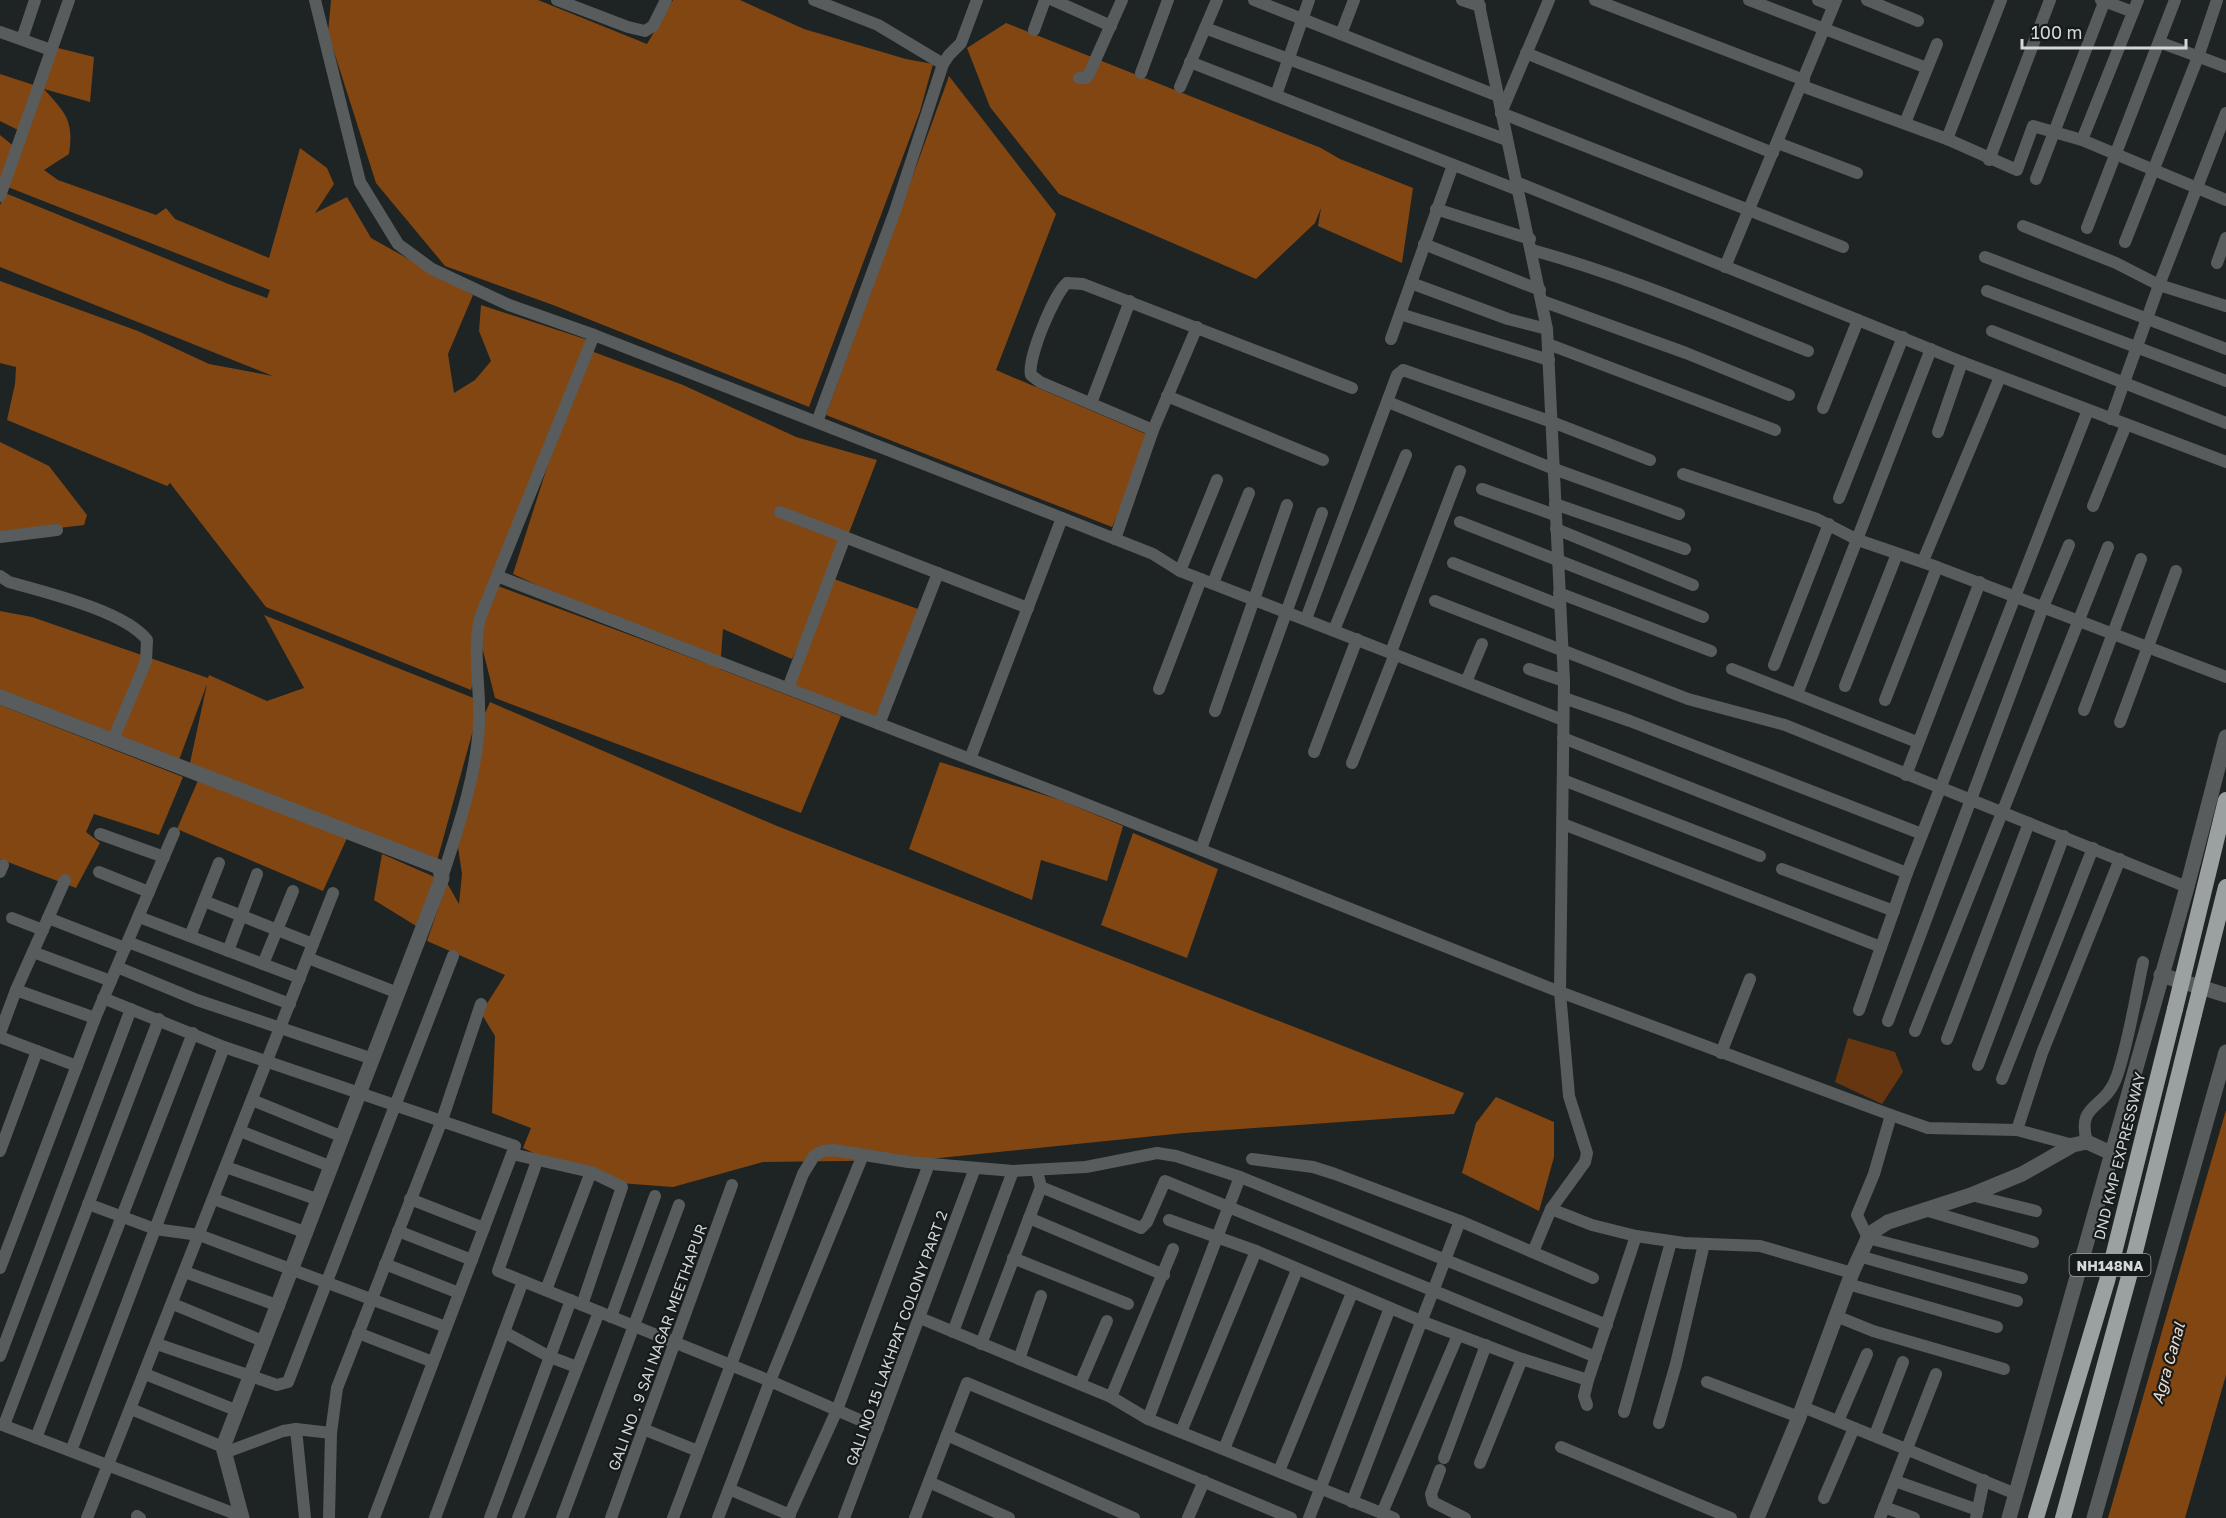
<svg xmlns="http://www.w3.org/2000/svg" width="2226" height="1518" font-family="'Golos Text',sans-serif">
<rect width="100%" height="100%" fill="#1e2323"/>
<polygon fill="#65360f" points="1848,1038 1895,1052 1903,1072 1882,1104 1835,1082"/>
<g fill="#824612">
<polygon points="331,0 538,0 647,44 673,0 740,0 804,29 906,59 933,64 920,111 809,407 553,305 445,266 376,183 328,33"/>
<polygon points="1006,23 1321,148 1340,159 1413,188 1402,263 1318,226 1321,208 1315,223 1256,279 1059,194 990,107 967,48"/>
<path d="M58 48 94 57 90 102 44 89C66 114 74 120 69 154L44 170 58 180 156 215 166 208 175 219 269 258 300 148 327 168 334 184 315 213 347 197 371 238 473 295 448 354 454 393 475 380 491 361 479 331 481 305 588 340 498 586 708 664 513 574 550 458 591 351 683 385 796 437 877 460 842 551 792 659 723 629 720 669 841 716 801 813 495 698 482 647 471 690 266 607 170 483 167 486 7 420 15 384 16 367 0 363V281L138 331 209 364 273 376 0 267V205L5 193 231 285 267 298 270 290 0 184V135L16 148 20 131 0 121V74L43 88Z"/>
<polygon points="949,76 1056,214 996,370 1153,437 1112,527 826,415"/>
<polygon points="0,442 49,466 87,515 84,525 0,535"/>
<polygon points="831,578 921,610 875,718 790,684"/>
<polygon points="0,611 32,617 208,678 209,675 267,701 304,688 264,615 481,701 434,872 190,763 207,684 179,760 0,691"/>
<polygon points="490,702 777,826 1464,1093 1454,1114 1184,1133 920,1160 763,1162 673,1187 619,1183 552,1162 523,1148 531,1128 492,1113 495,1036 481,1013 505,975 427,941 447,883 459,904 462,874 458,847 482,720"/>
<polygon points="0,705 183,777 159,835 94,814 86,832 100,843 76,888 0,859"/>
<polygon points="940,762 1060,800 1123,826 1107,881 1041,860 1032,900 909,849"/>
<polygon points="200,776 347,838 323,891 177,829"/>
<polygon points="1133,833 1218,869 1187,958 1101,925"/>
<polygon points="382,854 437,878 421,929 374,900"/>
<polygon points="1496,1097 1554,1122 1554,1157 1539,1211 1462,1173 1476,1123"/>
<polygon points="2226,1110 2226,1375 2185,1518 2108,1518"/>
</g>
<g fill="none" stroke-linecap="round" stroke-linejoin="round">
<g stroke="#595c5c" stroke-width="12">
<polyline points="315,0 360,182 398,244 432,269 509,305 594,335 1062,518 970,759"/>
<polyline points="557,0 628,27 645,31 653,26 666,0"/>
<polyline points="814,0 878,25 943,64"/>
<polyline points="1053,0 1111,26"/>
<polyline points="1254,0 1498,96"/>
<polyline points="1462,0 1480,6"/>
<polyline points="1478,0 1547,329 1564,681 1560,992 1569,1096 1587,1153 1585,1162 1551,1209 1533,1252"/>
<polyline points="1595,0 1804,80"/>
<polyline points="1749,0 1927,68"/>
<polyline points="1818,0 1833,6"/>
<polyline points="1867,0 1918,21"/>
<polyline points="2101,0 2133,12"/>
<polyline points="1205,28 1507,140"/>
<polyline points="1034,30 1045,0"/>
<polyline points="0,32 51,50"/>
<polyline points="1341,34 1354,0"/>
<polyline points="22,39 35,0"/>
<polyline points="2159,42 2226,67"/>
<polyline points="1526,53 1773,153"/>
<polyline points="1190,62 1518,190"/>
<polyline points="1141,73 1168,0"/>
<polyline points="1079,78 1086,78 1089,74 1122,0"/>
<polyline points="1802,86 1947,139 2017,170 2033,126 2082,140 2226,200"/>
<polyline points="1180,87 1217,0"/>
<polyline points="1276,95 1309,0"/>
<polyline points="1501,113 1843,247"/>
<polyline points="1501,113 1549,0"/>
<polyline points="1905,123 1937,44"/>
<polyline points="1947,139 2001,0"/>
<polyline points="2082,140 2138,0"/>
<polyline points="1778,143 1857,173"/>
<polyline points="1989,160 2050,0"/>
<polyline points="2036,179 2105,0"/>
<polyline points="1516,182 1962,362 2226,462"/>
<polyline points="0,196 69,0"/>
<polyline points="1436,209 1530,239"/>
<polyline points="2023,226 2116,263 2159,285 2226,306"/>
<polyline points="2087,228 2175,0"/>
<polyline points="2125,242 2198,57 2217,0"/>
<polyline points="1424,244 1540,290"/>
<path d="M1532 250C1627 276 1717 315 1808 351"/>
<polyline points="1985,257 2226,349"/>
<polyline points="2217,263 2226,238"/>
<polyline points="1725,267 1836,0"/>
<polyline points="1411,283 1508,319 1547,329"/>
<polyline points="1987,291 2226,381"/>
<polyline points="1542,301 1686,353 1789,395"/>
<polyline points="1400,314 1549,360"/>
<polyline points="1992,331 2226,423"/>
<polyline points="1391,339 1453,165"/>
<polyline points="1548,344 1775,430"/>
<polyline points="1167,396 1323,460"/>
<polyline points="1388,402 1554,469 1679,514"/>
<polyline points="1091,403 1130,301"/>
<polyline points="1823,408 1858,320"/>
<polyline points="2111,419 2159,285 2226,113"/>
<polyline points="817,422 895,211 943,64 949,55 961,43 977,0"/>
<path d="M1153 430 1040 382 1031 375C1027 359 1054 294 1067 283L1083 284 1352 388"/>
<polyline points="1938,432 1962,362"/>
<polyline points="1683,474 1817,519 1858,540 1937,567 2226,677"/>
<polyline points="1482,489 1555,515"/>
<polyline points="1839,498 1903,337"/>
<polyline points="1555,504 1685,549"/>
<polyline points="2093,506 2126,425"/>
<polyline points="780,512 1028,608"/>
<polyline points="1062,518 1153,554 1180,571 1563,720"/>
<polyline points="1460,522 1703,617"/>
<polyline points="1556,529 1693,585"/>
<polyline points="0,537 57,530"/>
<polyline points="1115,539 1153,430 1197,327"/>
<polyline points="1923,561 2000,377"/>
<polyline points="1453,563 1560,605"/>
<polyline points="1180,571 1217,480"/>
<path d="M0 576 9 582C44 592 125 611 147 640L146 661 113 740"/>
<polyline points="497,576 1063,795 1560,992 1891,1115 1928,1128 2017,1130 2073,1145"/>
<polyline points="1213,583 1249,493"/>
<polyline points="1559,593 1711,651"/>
<polyline points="1435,601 1688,699 1785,725 2187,887"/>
<polyline points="1306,619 1397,375 1403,370 1552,422 1650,460"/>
<polyline points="1334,630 1406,455"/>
<polyline points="1391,652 1460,471"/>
<polyline points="1774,665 1829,524"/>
<polyline points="1529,669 1564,681"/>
<polyline points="1732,669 1917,742"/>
<polyline points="1466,682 1482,644"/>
<polyline points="1845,686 1897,554"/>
<polyline points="788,688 845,537"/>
<polyline points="1159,689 1201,579"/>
<polyline points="1797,694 1931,349"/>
<polyline points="1564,698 1630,721 1922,834"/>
<polyline points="1885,700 1937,567"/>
<polyline points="2084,710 2141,559"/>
<polyline points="1215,711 1287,505"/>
<polyline points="2120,722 2176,571"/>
<polyline points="879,724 938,573"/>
<polyline points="1563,738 1907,873"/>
<polyline points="1314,752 1357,639"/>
<polyline points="1352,763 1395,654"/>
<polyline points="1906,775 1980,582"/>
<polyline points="1563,780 1760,856"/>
<polyline points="1563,824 1881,947"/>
<polyline points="100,834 164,857"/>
<polyline points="1201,849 1322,513"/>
<polyline points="1782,869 1894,911"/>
<polyline points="0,872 3,865"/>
<polyline points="99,872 149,892"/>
<path d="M442 878C458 828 476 777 479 725 481 689 472 653 480 618L594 335"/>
<polyline points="204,901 313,944"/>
<polyline points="139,917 300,978"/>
<polyline points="12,918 43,930"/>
<polyline points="48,918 125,948"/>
<polyline points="190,936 219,863"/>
<polyline points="128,942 290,1004"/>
<polyline points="228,951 257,874"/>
<polyline points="33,952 111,981"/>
<polyline points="308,958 398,993"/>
<polyline points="263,964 293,891"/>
<polyline points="117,967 197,1000 373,1059"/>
<polyline points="16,990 95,1018"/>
<polyline points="103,998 224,1047 515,1146 374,1518"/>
<polyline points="1859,1010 1907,873 2088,410"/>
<polyline points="1888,1021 2043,607 2069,545"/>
<polyline points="1915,1031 2108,547"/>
<polyline points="0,1033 16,990 65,880"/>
<polyline points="0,1037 77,1066"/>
<polyline points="1947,1039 2029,823"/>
<polyline points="1721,1053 1750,979"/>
<polyline points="1978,1065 2064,836"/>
<polyline points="2002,1079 2093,848"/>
<polyline points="252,1100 343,1137"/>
<polyline points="1891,1115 1874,1174 1857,1215 1868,1238 2022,1278"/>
<polyline points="2017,1130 2042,1053 2120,859"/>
<polyline points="240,1131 332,1167"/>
<path d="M2087 1142C2076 1102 2105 1111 2117 1076 2129 1040 2135 1000 2143 962"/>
<polyline points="0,1151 37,1051"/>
<polyline points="512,1154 591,1172 622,1187 582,1305"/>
<polyline points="1252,1159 1313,1167 1335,1174 1460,1221 1593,1278"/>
<polyline points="537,1161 498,1271 770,1381 878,1428"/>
<polyline points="226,1167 319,1200"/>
<polyline points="1037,1171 1041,1187 1141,1228 1147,1222 1165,1181 1596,1357"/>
<polyline points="1971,1195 2036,1211"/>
<polyline points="214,1199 307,1233"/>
<polyline points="410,1199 484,1228"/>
<polyline points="88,1204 155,1229 199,1235 446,1327"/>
<polyline points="1551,1209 1592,1225 1636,1236 1684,1243 1760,1246 1852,1273"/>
<polyline points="1925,1210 2033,1242"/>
<polyline points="1029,1218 1164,1275"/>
<polyline points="1169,1220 1256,1251 1421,1321 1522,1359 1588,1380"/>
<polyline points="398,1231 472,1260"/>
<polyline points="1859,1256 2017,1301"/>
<polyline points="1013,1258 1128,1304"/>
<polyline points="385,1264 459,1293"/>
<polyline points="0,1268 95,1018 174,833"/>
<polyline points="185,1272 279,1306"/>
<polyline points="1848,1284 1997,1327"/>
<polyline points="546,1290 591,1172"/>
<polyline points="173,1304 265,1342"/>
<polyline points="1836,1316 1873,1331 2004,1369"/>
<polyline points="611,1317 655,1196"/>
<polyline points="920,1318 1111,1397 1148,1419 1394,1518"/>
<polyline points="504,1332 550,1357 577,1367"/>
<polyline points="953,1332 1013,1171"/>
<polyline points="358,1333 433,1362"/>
<polyline points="157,1344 277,1385 288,1382 453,956"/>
<polyline points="981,1344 1041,1187"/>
<polyline points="0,1356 131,1009"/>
<polyline points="1019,1359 1041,1296"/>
<polyline points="145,1374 238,1411"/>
<polyline points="1707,1382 1799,1417"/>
<polyline points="1080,1384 1107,1321"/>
<polyline points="1111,1397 1173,1249"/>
<polyline points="1587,1405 1584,1396 1588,1380 1636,1236"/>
<polyline points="1803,1407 2016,1494"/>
<polyline points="131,1409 223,1447"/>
<polyline points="1624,1412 1671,1242"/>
<polyline points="1148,1419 1240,1177"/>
<polyline points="1838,1421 1867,1354"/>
<polyline points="1659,1423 1676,1364 1704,1244"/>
<polyline points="0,1424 241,1516"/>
<polyline points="4,1425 159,1019"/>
<polyline points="296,1429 305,1518"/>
<polyline points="643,1429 698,1451"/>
<polyline points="1181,1432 1256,1251"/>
<polyline points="947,1435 1134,1518"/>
<polyline points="1875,1435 1903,1362"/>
<polyline points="36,1438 193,1033"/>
<polyline points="1561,1447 1731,1518"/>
<polyline points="1224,1449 1297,1270"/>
<polyline points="71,1451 224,1047"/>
<polyline points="224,1453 283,1431 296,1429 331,1433"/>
<polyline points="1444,1458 1486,1345"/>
<polyline points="1480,1463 1522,1359"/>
<polyline points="1440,1470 1431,1494 1433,1502 1465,1518"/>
<polyline points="1279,1471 1352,1293"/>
<polyline points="1895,1481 1978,1510"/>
<polyline points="929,1482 1009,1518"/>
<polyline points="729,1489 790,1515"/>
<polyline points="1824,1498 1854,1428"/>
<polyline points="1352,1502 1460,1221"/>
<polyline points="1884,1507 1914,1518"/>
<polyline points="1382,1513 1458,1335"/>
<polyline points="137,1516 140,1518"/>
<polyline points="87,1518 333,893"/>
<polyline points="329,1518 331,1433 337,1388 442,1120 481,1004"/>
<polyline points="435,1518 523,1281"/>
<polyline points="490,1518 571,1300"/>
<polyline points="518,1518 599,1312"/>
<polyline points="562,1518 679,1205"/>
<polyline points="611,1518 732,1185"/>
<polyline points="673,1518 803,1174 814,1156 823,1151 833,1150 908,1162 1013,1171 1086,1167 1157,1153 1176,1156 1240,1177 1607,1325"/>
<polyline points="718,1518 770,1381 863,1155"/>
<polyline points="788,1518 837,1410 929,1164"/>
<polyline points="844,1518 975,1168"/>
<polyline points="915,1518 967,1383 1291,1518"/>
<polyline points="1188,1518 1204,1481"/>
<polyline points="1309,1518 1390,1308"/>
<polyline points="1880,1518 1936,1374"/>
<polyline points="1976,1518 1984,1480"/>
</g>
<g stroke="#595c5c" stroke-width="15">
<polyline points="0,697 439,867 442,878 223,1447 242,1518"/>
<polyline points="2161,975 2226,995"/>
<polyline points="1757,1518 1799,1417 1852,1273 1868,1238 1874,1231 1888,1222 1971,1195 2022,1174 2073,1145 2087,1142 2111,1153"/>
<polyline points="2009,1518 2187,887 2226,737"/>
<polyline points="2094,1518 2226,1052"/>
</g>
<g stroke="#9ba0a1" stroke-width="16">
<polyline points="2036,1518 2107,1281 2175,1009"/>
<polyline points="2063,1518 2128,1280 2194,1014"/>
</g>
<g stroke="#9ba0a1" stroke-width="16">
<polyline points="2175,1009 2226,800"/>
<polyline points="2194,1014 2226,887"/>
</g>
</g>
<g text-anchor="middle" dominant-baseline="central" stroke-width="4.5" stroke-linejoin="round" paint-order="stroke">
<rect fill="#151a1a" stroke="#9b9e9e" stroke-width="1.5" x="2069.5" y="1254" width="81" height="22" rx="4.5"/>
<g font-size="14" font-weight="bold" fill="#d4d7d7">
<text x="2110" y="1265">NH148NA</text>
</g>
<g font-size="15" fill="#d4d7d7" stroke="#151a1a">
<text transform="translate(2119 1156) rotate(-76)">DND KMP EXPRESSWAY</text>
<text transform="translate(896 1338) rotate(-70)">GALI NO 15 LAKHPAT COLONY PART 2</text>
<text transform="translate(657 1347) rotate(-70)">GALI NO . 9 SAI NAGAR MEETHAPUR</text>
</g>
<g font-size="16" font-style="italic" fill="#f0dacb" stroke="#151a1a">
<text transform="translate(2168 1363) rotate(-74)">Agra Canal</text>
</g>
</g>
<path d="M2022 39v9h164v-9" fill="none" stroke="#d4d7d7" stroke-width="3"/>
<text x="2031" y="39" font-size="18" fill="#d4d7d7" stroke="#151a1a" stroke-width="4.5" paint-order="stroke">100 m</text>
</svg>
